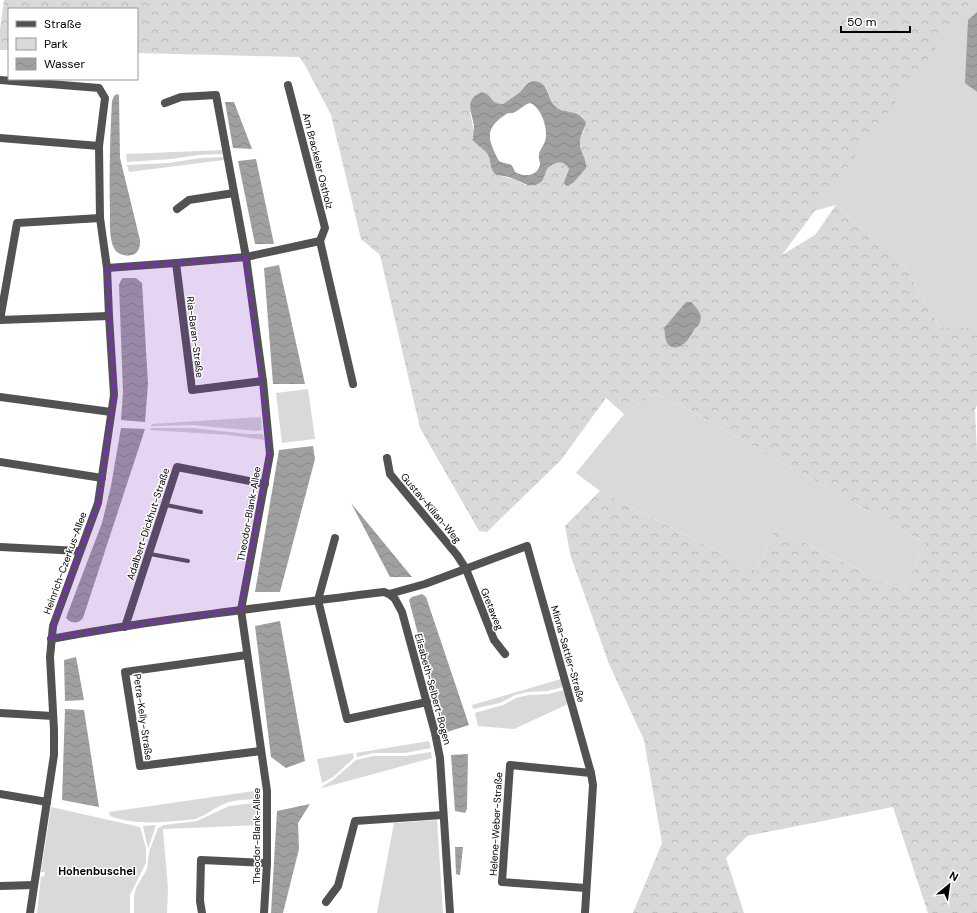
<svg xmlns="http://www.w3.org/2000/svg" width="977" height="913" font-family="'DM Sans',sans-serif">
<defs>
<pattern id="forest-crowns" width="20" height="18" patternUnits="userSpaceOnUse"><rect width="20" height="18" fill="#d9d9d9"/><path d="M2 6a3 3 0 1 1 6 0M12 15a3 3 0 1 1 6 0" fill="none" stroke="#b8b8b8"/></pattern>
<pattern id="water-waves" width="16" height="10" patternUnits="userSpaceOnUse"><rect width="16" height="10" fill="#a0a0a0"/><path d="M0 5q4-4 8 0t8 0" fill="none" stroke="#888"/></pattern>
</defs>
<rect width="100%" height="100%" fill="#fff"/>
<g fill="#d9d9d9">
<polygon points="975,0 977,0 977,12 965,83 977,92 977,328 941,328 902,263 836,205 814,211 833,143 889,58"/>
<polygon points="223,150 223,154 198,155 171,159 127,162 126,154"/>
<polygon points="224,157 224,160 129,172 127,165 168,163 201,158"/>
<polygon points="308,389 315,439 282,443 276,393"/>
<polygon points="654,393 689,410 925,543 904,591 776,529 756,571 600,491 576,473 624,414"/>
<polygon points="261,417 262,430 256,431 193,425 151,426 152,424"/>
<polygon points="151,428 192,428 248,434 263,434 264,440 229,435 150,430"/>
<polygon points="561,679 563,687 547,691 528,692 515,695 500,703 473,709 472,705"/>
<polygon points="564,690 568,704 514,729 478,726 475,713 503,705 516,698 529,695 549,694"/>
<polygon points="429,741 431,748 405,753 373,753 357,757 356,753"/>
<polygon points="431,752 432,758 322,788 323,786 333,780 356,760 373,756 406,756"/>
<polygon points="353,753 354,758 333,777 322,783 317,759"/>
<path d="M261 790V798C250 800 237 799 226 803 215 807 207 815 195 819 166 822 138 826 110 816L109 812Z"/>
<polygon points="261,802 260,825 163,829 168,888 167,913 134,913 134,896 136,888 147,869 149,852 158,828 164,825 197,821 229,806"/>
<polygon points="51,807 140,827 146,848 146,863 130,895 130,913 37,913 41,876 44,877 45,872 41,872"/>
<polygon points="437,820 443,913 377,913 394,823"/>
<polygon points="156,825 148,849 143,826"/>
</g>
<path fill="url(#forest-crowns)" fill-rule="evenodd" d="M4 0H975L968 5 782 255 815 235 836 205 902 263 941 328H977V405L975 410 977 453V913H928L893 807 747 836 726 858 744 913H633L662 843 644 740 609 664 570 554 565 526 600 491 756 571 776 529 904 591 925 543 689 410 654 393 624 414 606 398 561 460 487 532 479 531 420 428 380 255 361 239 331 115 305 65 299 57 137 53V9H9V50H0V30ZM528 83 546 88C549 93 551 102 555 106 562 113 575 112 583 117L585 128 580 140V144L581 151 586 161 574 182 565 180 569 169C564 159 552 161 547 170 545 173 544 176 543 179L525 185 514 179 496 175C490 169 491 164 489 157 487 151 481 147 476 143L473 126 470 113 489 96 495 103 503 104 519 93Z"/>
<g fill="url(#water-waves)" fill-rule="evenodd">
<polygon points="977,12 977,92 965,83 968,20"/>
<path d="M533 81C548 81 547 96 554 105 563 116 578 107 586 123 584 130 579 138 580 145 581 154 587 159 586 168L574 182 568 186 565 185 564 182 569 169C565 160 555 161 548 168 544 173 545 181 538 184 529 188 522 182 514 179 509 176 502 176 496 175 490 169 491 164 489 157 486 149 477 146 473 140 473 135 474 131 474 126 472 112 463 100 482 92L489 96 495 103 503 104 519 93 528 83ZM530 103C541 107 549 129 545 141 544 146 539 150 539 155 538 158 540 161 540 164 538 177 523 177 515 172 511 160 508 166 499 161 487 138 484 128 508 113 516 115 522 105 530 103Z"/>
<path d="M117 94 119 95 120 158 140 240C140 244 140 248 137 252 132 258 117 256 114 248 109 238 110 223 110 212 109 175 110 138 112 101L114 96Z"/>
<polygon points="225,102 234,102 252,149 233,148"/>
<polygon points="256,159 274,244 255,244 238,161"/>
<polygon points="279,265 305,384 273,384 264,268"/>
<polygon points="123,278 136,278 142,283 148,384 145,422 121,420 123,392 119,285 121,280"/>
<path d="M686 302H691C699 310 705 317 697 327L695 328C691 336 683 350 672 347 669 346 667 344 666 340 665 337 665 332 664 328Z"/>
<path d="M121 428 145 429 83 618C78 624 72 624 66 618L67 615 102 523 111 486Z"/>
<polygon points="313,446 315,459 280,592 255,592 279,450"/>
<polygon points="351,503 412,577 390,577"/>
<polygon points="422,594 426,597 469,725 444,733 409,600 412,597"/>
<polygon points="280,621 305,761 286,768 271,757 255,626"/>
<polygon points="76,657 84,700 65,701 64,660"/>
<polygon points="65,709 84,710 99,807 62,800"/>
<polygon points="468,754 467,809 465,813 455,811 451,755"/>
<polygon points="310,804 298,823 299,849 283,913 271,913 277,811"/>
<polygon points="455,847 463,847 460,875 459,875 456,874"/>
</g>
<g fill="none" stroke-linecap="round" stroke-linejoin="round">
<g stroke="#525252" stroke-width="4">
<polyline points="166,505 201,512"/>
<polyline points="150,554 188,561"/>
</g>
<g stroke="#525252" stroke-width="8">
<polyline points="0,80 99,88 105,98 99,146 100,218 107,268 109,316 114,395 98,503 53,626 50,657 54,730 54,755 30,913"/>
<polyline points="288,85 325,228 320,241 353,384"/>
<polyline points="165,103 181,97 216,95 246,257 263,381 270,454 241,610 267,791 267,863 264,913"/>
<polyline points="0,138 99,146"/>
<polyline points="177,209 189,200 234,193"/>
<polyline points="100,218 17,223 0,320 109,316"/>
<polyline points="176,263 192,390 263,381"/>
<polyline points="107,268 176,263 246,257 320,241"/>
<polyline points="0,397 111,412"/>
<polyline points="387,458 390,474 457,555 466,569 494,640 505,654"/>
<polyline points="0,462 102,478"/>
<polyline points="335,538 318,600 347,719 427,702"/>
<polyline points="0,547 80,551"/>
<polyline points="389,594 425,584 527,546 591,773 593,785 585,913"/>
<polyline points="125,627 177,467 265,484"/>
<path d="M51 639C158 619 267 607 375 593L384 592 389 594 395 599 402 612 435 733 440 758 450 913"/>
<polyline points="247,655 125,672 140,766 261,751"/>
<polyline points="0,713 53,716"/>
<polyline points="0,794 47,802"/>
<polyline points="0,886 34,885"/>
<polyline points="586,888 502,882 510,765 591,773"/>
<polyline points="326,902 338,886 355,821 443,815"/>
<polyline points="202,913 200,901 201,860 267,863"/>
</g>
</g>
<path fill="#7b2cbf" fill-opacity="0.2" stroke="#7b2cbf" stroke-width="3" stroke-dasharray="8 5" stroke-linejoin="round" d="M246 257 270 454 241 610 51 639 56 615 98 503 102 478 114 395 107 268Z"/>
<g text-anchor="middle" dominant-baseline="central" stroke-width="3" stroke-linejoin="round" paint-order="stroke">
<g font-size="10" fill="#000" stroke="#fff">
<text transform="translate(318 161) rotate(76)">Am Brackeler Ostholz</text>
<text transform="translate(195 337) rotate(83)">Ria-Baran-Straße</text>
<text transform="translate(431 508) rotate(50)">Gustav-Kilian-Weg</text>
<text transform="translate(249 514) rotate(-80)">Theodor-Blank-Allee</text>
<text transform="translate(148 524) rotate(-72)">Adalbert-Dickhut-Straße</text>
<text transform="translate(65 563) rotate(-70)">Heinrich-Czerkus-Allee</text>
<text transform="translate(492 609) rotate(68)">Gretaweg</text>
<text transform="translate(568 654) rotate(74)">Minna-Sattler-Straße</text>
<text transform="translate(433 689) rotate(75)">Elisabeth-Selbert-Bogen</text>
<text transform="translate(143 717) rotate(82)">Petra-Kelly-Straße</text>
<text transform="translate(496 824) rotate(-87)">Helene-Weber-Straße</text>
<text transform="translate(256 836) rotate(-90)">Theodor-Blank-Allee</text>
</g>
<g font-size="11" font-weight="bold" fill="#000" stroke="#fff">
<text x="97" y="871">Hohenbuschei</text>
</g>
</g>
<rect x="8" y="8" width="130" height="72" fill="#ffffff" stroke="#999999"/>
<rect x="16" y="21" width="20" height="6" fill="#525252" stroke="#999999"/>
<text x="44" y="28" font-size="12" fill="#000000">Straße</text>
<rect x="16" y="38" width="20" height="12" fill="#d9d9d9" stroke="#999999"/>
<text x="44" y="48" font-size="12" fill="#000000">Park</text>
<rect x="16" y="58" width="20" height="12" fill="url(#water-waves)" stroke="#999999"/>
<text x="44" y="68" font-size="12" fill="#000000">Wasser</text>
<g transform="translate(949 885) rotate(29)" stroke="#ffffff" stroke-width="3" paint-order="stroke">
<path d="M0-3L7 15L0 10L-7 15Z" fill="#000000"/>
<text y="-6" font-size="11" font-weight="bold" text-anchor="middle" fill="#000000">N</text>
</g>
<path d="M841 26v6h69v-6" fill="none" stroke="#000000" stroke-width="2"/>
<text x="847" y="26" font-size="12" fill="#000000" stroke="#ffffff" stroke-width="3" paint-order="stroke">50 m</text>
</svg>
